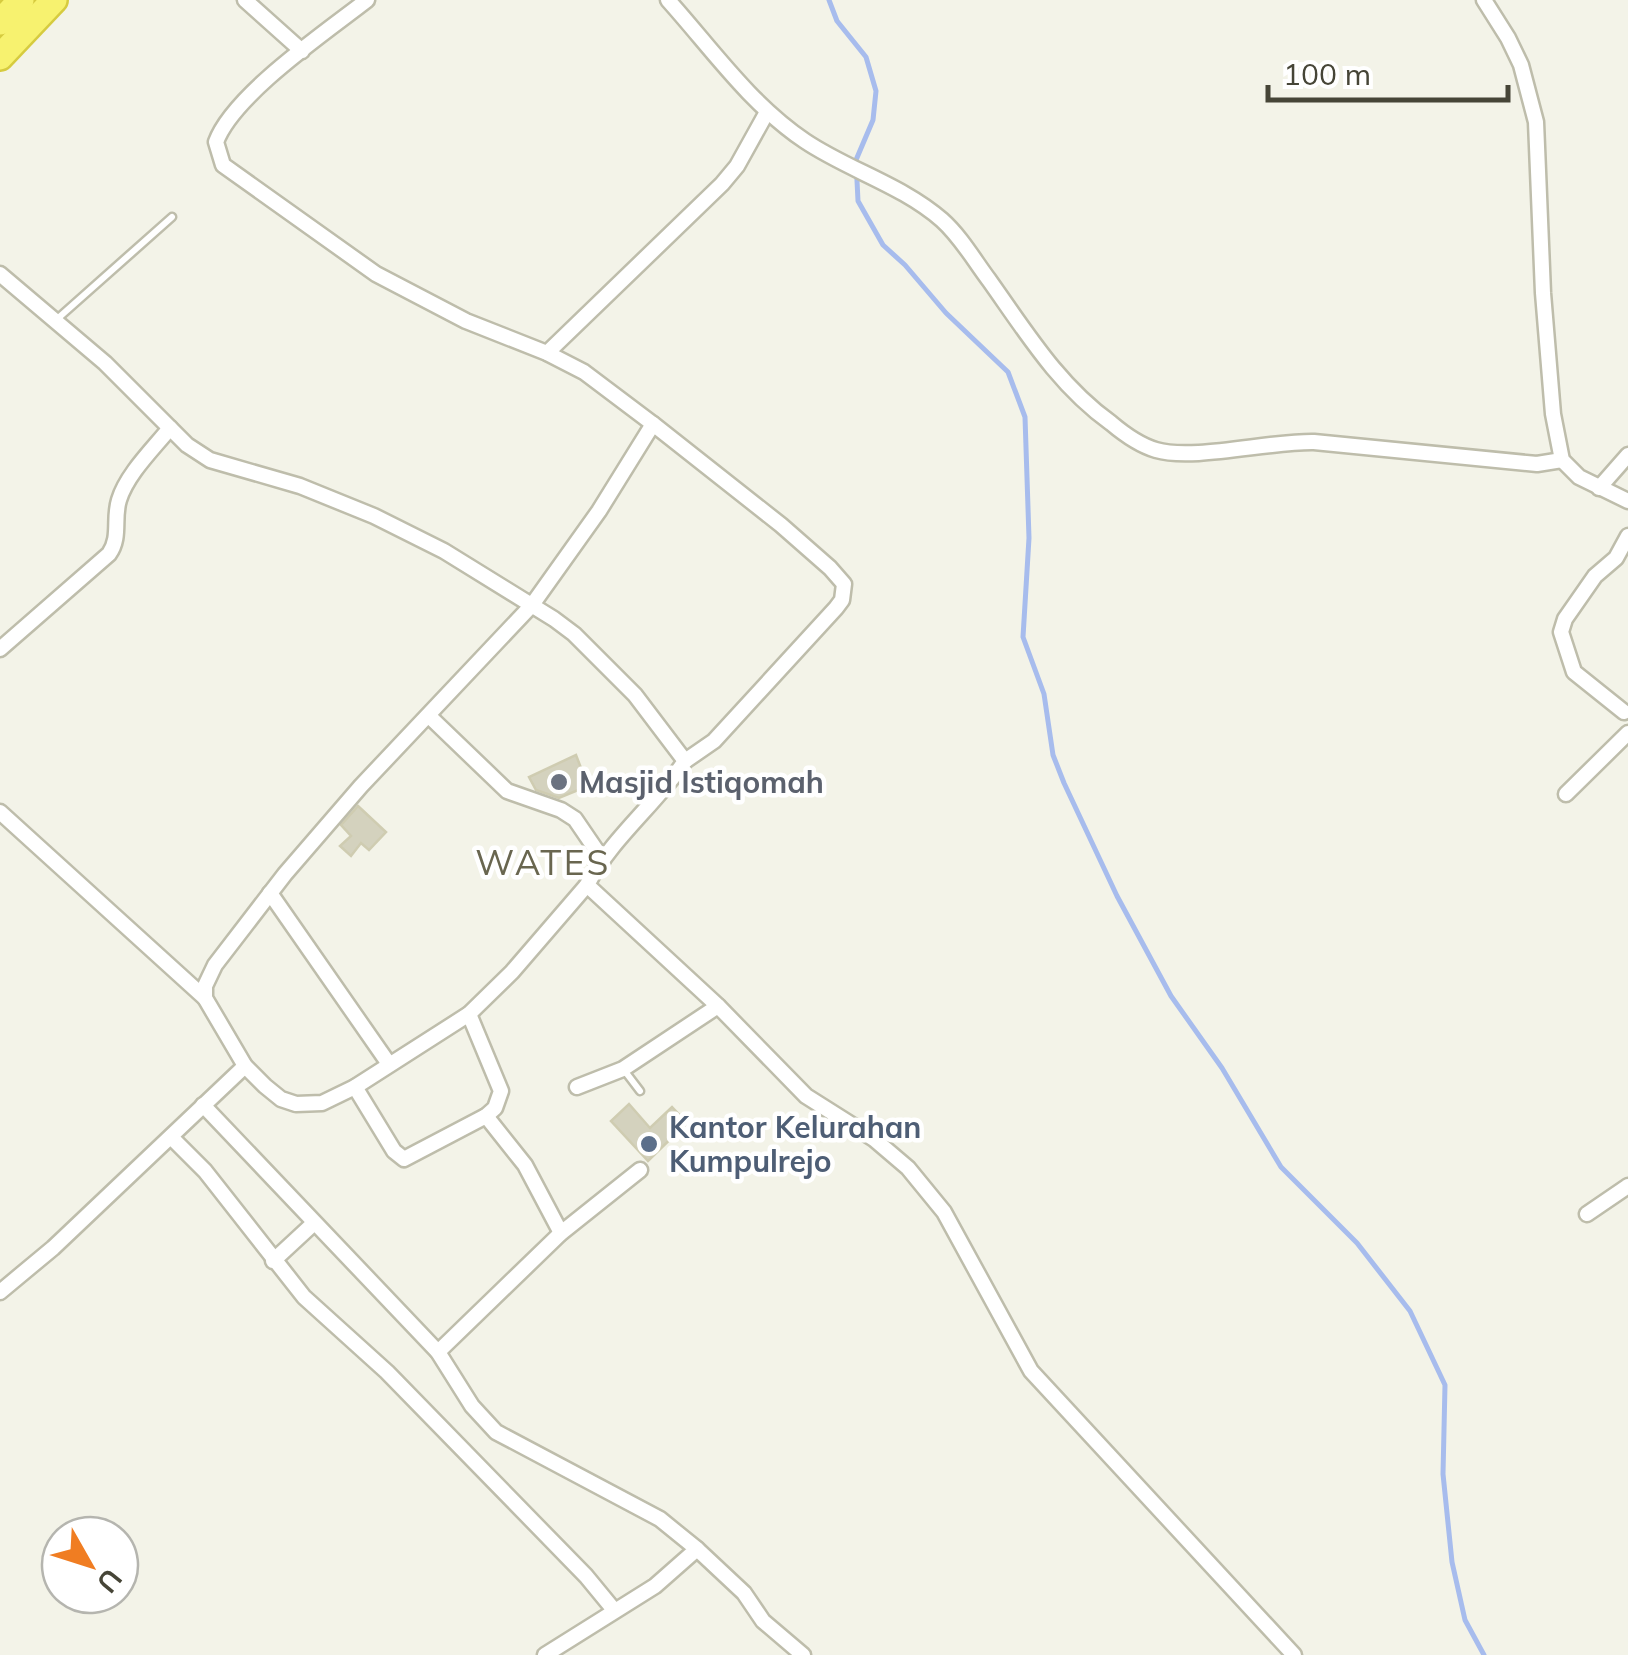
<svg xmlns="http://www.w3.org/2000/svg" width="1628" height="1655" font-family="Mulish,sans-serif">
<rect width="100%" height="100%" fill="#f3f3e8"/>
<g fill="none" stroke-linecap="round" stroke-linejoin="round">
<polyline stroke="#a7bced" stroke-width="5" points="829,0 837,21 866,57 876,91 873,120 856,160 858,201 883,245 905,265 946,313 1008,372 1025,417 1029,538 1023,637 1044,694 1053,755 1064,783 1117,896 1171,996 1222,1068 1281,1167 1357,1243 1410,1311 1445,1385 1443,1474 1452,1562 1465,1620 1484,1655"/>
</g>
<g fill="#d4d2be" stroke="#cfccb1" stroke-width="2.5">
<polygon points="576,755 588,786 559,798 536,790 529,777"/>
<polygon points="358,806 386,832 369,850 361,843 351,856 340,846 351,836 341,825"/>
<polygon points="629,1104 650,1128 672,1107 687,1123 648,1161 611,1121"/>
</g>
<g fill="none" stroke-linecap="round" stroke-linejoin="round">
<defs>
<g id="lane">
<polyline points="56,320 172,217"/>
<polyline points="624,1070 640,1091"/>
</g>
<g id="street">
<polyline points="245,0 302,51"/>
<path d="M367 0C326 32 233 95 216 142L223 165 376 274 466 321 547 353 584 372 653 424"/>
<path d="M668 0C712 49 749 103 805 141 848 170 902 185 942 220 961 237 974 260 989 280 1026 332 1058 385 1111 423 1124 434 1139 445 1156 450 1193 461 1270 441 1314 442L1537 464 1562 460"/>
<polyline points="1484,0 1508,38 1521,65 1536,122 1543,293 1553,414 1562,460 1579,477 1628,501"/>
<path d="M0 274 105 363 187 445 210 460 300 486 374 516 444 551 554 619 574 634 635 695 685 761C656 804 611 839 587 885L718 1006 806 1096 874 1139 908 1168 944 1212 1031 1371 1294 1655"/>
<polyline points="547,353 722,184 737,166 767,112"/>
<polyline points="1599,488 1628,455"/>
<path d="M0 649 109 554C121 537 113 519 119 500 127 474 153 449 170 428"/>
<polyline points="1624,712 1574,672 1561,632 1565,619 1595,576 1616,558 1628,536"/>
<polyline points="429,716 507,791 561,810 575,819 603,860"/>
<polyline points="1566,794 1628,733"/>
<polyline points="0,812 205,998"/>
<polyline points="587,885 512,972 469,1014 355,1087 322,1103 296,1104 281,1099 265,1086 245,1066 205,998 205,986 215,965 285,874 361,786 532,605 599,511 653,424 781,525 830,568 844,584 842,600 836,608 714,741 685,761"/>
<polyline points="270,893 389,1064"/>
<polyline points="355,1087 394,1151 404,1159 486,1116 495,1108 501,1091 469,1014"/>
<polyline points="577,1087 623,1069 718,1006"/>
<polyline points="203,1105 438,1352 472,1406 496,1432 660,1519 697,1549 655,1586 545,1655"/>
<polyline points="486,1116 525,1165 561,1233"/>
<polyline points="171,1137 205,1171 304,1297 387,1372 586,1576 614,1610"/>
<polyline points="1587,1214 1628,1186"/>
<polyline points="273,1261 313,1224"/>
<polyline points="0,1292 53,1248 245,1066"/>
<polyline points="438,1352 561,1233 640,1170"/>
<polyline points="697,1549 744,1593 763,1621 803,1655"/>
</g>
<g id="highway">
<polyline points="0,22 21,0"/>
<polyline points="0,57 54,0"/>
</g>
</defs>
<use href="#lane" stroke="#bebdab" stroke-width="11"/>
<use href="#street" stroke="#bebdab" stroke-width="19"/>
<use href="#highway" stroke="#d6cb3f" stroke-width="30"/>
<use href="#lane" stroke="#fff" stroke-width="6"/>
<use href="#street" stroke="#fff" stroke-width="14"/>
<use href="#highway" stroke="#f7f26f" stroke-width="25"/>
</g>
<circle fill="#6b7280" stroke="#fff" stroke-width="4" cx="559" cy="782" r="10"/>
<circle fill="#5c6f8a" stroke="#fff" stroke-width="4" cx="649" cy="1144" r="10"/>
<g text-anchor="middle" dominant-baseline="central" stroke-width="9" stroke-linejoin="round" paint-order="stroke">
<g font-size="30" font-weight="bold" fill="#5b616d" stroke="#fff" text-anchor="start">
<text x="579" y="782">Masjid Istiqomah</text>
</g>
<g font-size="30" font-weight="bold" fill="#4e5e75" stroke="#fff" text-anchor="start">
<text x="669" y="1127">Kantor Kelurahan<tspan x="669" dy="34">Kumpulrejo</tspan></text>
</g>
<g font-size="35" letter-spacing="2.5" fill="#69664f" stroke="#fff">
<text x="543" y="862">WATES</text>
</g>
</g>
<g transform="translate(90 1565) rotate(129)"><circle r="48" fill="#ffffff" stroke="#b5b5af" stroke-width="2.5"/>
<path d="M0-8L18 38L0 25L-18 38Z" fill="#f07d22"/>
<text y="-15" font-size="28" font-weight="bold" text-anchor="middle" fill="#464537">U</text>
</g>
<path d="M1268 85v15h240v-15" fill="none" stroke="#464537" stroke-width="5"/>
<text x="1283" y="85" font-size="30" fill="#464537" stroke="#ffffff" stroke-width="8" paint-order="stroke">100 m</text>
</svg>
